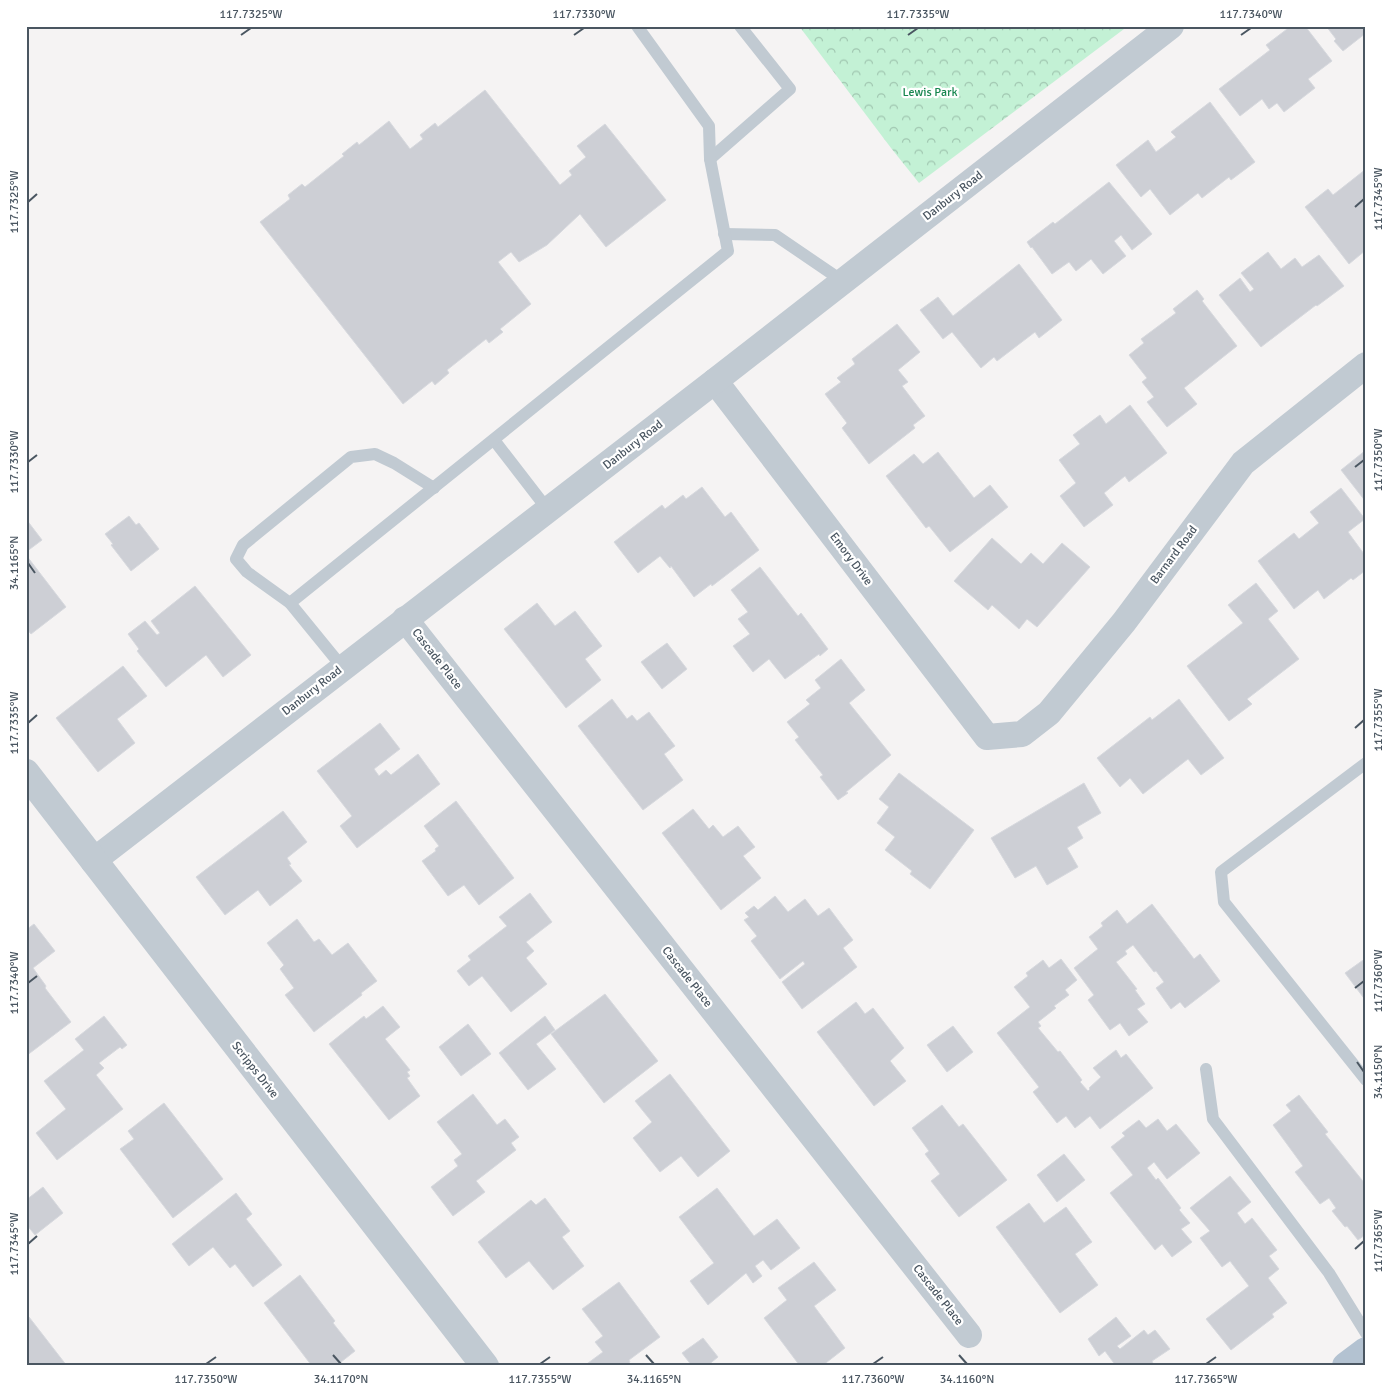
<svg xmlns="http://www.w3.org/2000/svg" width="1392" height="1392" font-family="Signika,sans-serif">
<defs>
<pattern id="park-crowns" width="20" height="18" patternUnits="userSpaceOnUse" patternTransform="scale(1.25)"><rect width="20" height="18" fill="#c3f1d5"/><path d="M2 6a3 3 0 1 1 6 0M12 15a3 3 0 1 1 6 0" fill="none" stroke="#a0c6b0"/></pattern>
</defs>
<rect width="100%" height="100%" fill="#f5f3f3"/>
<polygon fill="url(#park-crowns)" points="799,26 1128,26 919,183 891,148"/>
<g fill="#cdcfd5" stroke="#d7d9de">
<polygon points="1291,26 1305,26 1332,61 1308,79 1315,88 1284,112 1277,103 1269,109 1262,99 1240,116 1219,89 1270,50 1266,45"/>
<polygon points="1326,26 1366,26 1366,33 1343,51 1334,41 1336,39"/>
<polygon points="485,90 560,185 572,175 569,171 586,157 577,146 605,124 666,200 606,247 580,214 547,245 519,262 511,252 498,262 531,304 500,329 503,332 489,343 486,339 447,370 449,373 435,385 432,381 403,404 260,222 290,199 288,195 302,184 305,187 344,156 342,154 357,142 359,145 389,121 410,149 423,139 420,135 435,123 438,127"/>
<polygon points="1210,102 1255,162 1231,180 1229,177 1202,198 1198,193 1170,215 1150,189 1141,197 1116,165 1148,140 1156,152 1176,137 1171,132"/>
<polygon points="1366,169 1366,250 1349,264 1305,207 1328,189 1333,195"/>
<polygon points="1109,182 1152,234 1132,250 1121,235 1114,241 1126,256 1103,274 1091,259 1076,271 1069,262 1052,274 1032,247 1031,248 1027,242 1053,222 1055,224"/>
<polygon points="1268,252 1281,269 1295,258 1302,267 1319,255 1344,286 1317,306 1316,305 1261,347 1219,295 1240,278 1250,292 1254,289 1241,273"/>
<polygon points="1019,264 1062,320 1039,338 1035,332 997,361 994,357 981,368 952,332 943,339 920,310 938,297 953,316"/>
<polygon points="1197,290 1204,299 1202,301 1237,346 1184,388 1197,404 1167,427 1147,402 1154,397 1142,382 1147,378 1129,355 1144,343 1141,339 1176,313 1173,309"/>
<polygon points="897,324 920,352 898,370 908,382 902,386 925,416 913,425 915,428 869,464 842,428 847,423 825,394 841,382 837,378 855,364 852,359"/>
<polygon points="1130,405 1167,453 1129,482 1125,476 1104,493 1113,505 1084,527 1060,496 1076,483 1059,460 1080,444 1073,435 1100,415 1106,424"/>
<polygon points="1366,450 1366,502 1341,470"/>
<polygon points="938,452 974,498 990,485 1008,507 950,552 929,526 926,528 886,476 914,454 923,464"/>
<polygon points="702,487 725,517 731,512 759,550 712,586 711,584 694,597 671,566 670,568 660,556 638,573 614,542 662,505 665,509 683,495 686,499"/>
<polygon points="1341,488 1365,519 1348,532 1364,554 1366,570 1353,580 1351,578 1324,599 1318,590 1294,609 1258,561 1294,533 1299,539 1319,523 1310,512"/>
<polygon points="129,516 136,525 139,523 159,549 131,571 111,545 113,544 105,534"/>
<polygon points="26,519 42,540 26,552"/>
<polygon points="992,538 1021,564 1031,553 1043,564 1062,543 1090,567 1037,627 1027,619 1019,629 992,605 988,610 954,581"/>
<polygon points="26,555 66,607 31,634 26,628"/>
<polygon points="760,567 798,616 801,613 828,649 820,656 819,654 785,679 769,659 753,672 733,646 750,634 738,619 748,612 731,590"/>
<polygon points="1256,583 1278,611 1268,619 1299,659 1247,699 1252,704 1229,721 1187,666 1243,623 1228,605"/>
<polygon points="195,586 251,655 223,677 206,655 166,687 137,651 139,649 128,634 145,621 157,635 160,633 151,621"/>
<polygon points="537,603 555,626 575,611 602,646 585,659 601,680 566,708 504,629"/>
<polygon points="667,643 687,669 662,689 641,662"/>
<polygon points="841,659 865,690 849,703 891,755 846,792 848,793 838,800 820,777 823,775 795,740 799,737 787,722 810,704 806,700 821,688 815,680"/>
<polygon points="123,666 147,696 117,719 135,743 98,772 56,718"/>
<polygon points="612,699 627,719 632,715 637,721 649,712 675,746 664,754 683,780 643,810 578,726"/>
<polygon points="1179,699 1224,758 1201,775 1188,759 1143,794 1130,778 1120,787 1097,758 1150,717 1152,720"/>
<polygon points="380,723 400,749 374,769 379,776 386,770 391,775 418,754 440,784 357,848 340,826 352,816 317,771"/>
<polygon points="899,773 974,830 930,889 910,874 912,871 885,850 895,837 877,823 889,807 879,799"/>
<polygon points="1084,783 1101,813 1077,827 1083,838 1067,848 1078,867 1047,885 1036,866 1015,878 991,838"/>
<polygon points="456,801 514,878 479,905 464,885 448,896 422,861 436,851 435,849 439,846 424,826"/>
<polygon points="693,809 709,829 713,825 723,837 738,826 755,847 743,856 761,878 721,910 662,833"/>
<polygon points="283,811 307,842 287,858 291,864 289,865 302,881 270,906 258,890 225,915 196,877"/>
<polygon points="530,893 552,922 526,942 534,951 526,958 547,984 511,1012 482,976 469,986 457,971 471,960 468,956 507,926 499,917"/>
<polygon points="775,896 788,912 805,899 818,916 829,908 853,940 843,948 857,967 802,1009 782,982 805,964 803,961 780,979 751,941 757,936 744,920 749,917 745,913 754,906 758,910"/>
<polygon points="1152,904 1194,959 1200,954 1220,981 1185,1008 1180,1002 1171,1009 1156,988 1164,982 1156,971 1154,972 1133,945 1125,951 1127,954 1116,962 1137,989 1135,990 1145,1004 1137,1009 1148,1022 1129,1036 1120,1023 1110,1030 1088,1000 1094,995 1074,968 1098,949 1089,937 1103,926 1101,923 1117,910 1127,924"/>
<polygon points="297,919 314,942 319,939 332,955 348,943 377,981 361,993 362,995 314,1032 285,995 294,988 280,969 284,965 267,943"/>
<polygon points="34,924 55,951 33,968 46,986 45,988 71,1022 26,1056 26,930"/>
<polygon points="1366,958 1366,1001 1345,973"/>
<polygon points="1061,959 1077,980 1065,990 1069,995 1054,1006 1056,1008 1038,1022 1041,1026 1038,1028 1058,1052 1060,1051 1082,1080 1080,1082 1088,1091 1090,1089 1089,1088 1101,1077 1093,1068 1116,1050 1121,1058 1126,1054 1153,1088 1100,1129 1090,1116 1075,1128 1066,1116 1057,1123 1033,1092 1039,1087 997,1033 1030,1007 1014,987 1028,976 1026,973 1043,960 1049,968"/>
<polygon points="605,994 658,1061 604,1103 551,1034"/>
<polygon points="856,1002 865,1014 873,1008 904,1048 890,1061 906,1081 874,1106 817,1032"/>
<polygon points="383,1006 400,1027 385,1039 410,1070 407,1072 410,1076 407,1078 420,1096 389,1120 329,1044 364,1016 366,1019"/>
<polygon points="104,1016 127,1045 122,1049 120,1047 99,1063 104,1068 96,1075 123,1109 57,1160 36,1133 66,1109 44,1081 84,1050 75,1039"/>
<polygon points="545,1016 555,1030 536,1044 556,1069 528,1090 499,1053"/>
<polygon points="468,1024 491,1054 461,1076 439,1047"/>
<polygon points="953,1026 973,1052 947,1072 927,1045"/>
<polygon points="670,1074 730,1151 698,1177 681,1156 660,1172 633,1138 652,1122 635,1101"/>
<polygon points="473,1094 497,1125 505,1119 519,1137 511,1143 516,1150 476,1181 485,1192 453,1216 431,1187 458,1166 454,1160 462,1154 437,1122"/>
<polygon points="1299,1095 1328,1132 1325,1134 1366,1185 1366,1236 1365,1235 1358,1240 1347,1226 1345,1227 1332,1211 1336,1208 1329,1198 1320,1204 1295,1172 1303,1166 1273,1125 1291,1111 1286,1105"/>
<polygon points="164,1103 223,1179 173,1218 120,1149 134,1139 128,1131"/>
<polygon points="942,1105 959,1127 963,1124 1007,1180 959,1217 931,1181 940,1174 925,1154 929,1151 912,1128"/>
<polygon points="1158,1119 1167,1131 1176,1124 1200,1153 1167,1179 1154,1162 1147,1168 1156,1180 1158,1178 1181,1208 1179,1210 1190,1223 1181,1229 1192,1242 1172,1257 1162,1244 1155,1250 1110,1193 1133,1175 1111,1147 1125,1136 1122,1133 1139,1120 1146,1128"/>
<polygon points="1064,1154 1085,1180 1057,1202 1037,1175"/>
<polygon points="1230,1176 1251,1202 1237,1213 1245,1224 1252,1218 1277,1250 1269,1256 1279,1269 1268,1278 1287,1303 1272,1314 1274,1317 1231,1350 1206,1319 1249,1286 1230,1261 1222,1267 1200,1238 1210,1231 1190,1208"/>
<polygon points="43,1187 63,1213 35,1235 26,1224 26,1200"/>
<polygon points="717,1188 754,1236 777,1219 800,1248 771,1270 763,1260 755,1266 762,1276 753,1283 746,1273 708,1305 690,1281 714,1263 679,1217"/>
<polygon points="236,1193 252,1214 246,1219 282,1265 253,1287 235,1264 230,1268 213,1247 189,1266 172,1244"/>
<polygon points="545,1198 570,1231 562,1237 584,1266 553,1290 529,1261 506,1278 478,1242 531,1200 536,1205"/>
<polygon points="1029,1203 1044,1223 1066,1207 1092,1242 1075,1254 1098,1285 1060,1313 996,1227"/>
<polygon points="814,1262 836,1290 814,1306 845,1348 822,1366 800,1366 764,1318 787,1300 778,1288"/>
<polygon points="300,1275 335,1321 333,1323 355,1351 336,1366 312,1366 264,1303"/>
<polygon points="619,1282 660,1337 629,1360 630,1362 625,1366 584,1366 603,1352 595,1342 603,1336 582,1309"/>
<polygon points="29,1317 67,1366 26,1366 26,1319"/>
<polygon points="1116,1317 1131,1336 1117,1346 1120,1349 1144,1330 1148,1335 1155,1330 1170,1349 1152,1361 1154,1366 1116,1366 1105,1351 1099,1356 1088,1339"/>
<polygon points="703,1338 718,1357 707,1366 692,1366 682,1353"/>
</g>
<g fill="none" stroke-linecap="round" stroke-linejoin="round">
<g stroke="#c1cad2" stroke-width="12">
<polyline points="710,159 790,89 740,26"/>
<polyline points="724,234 775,235 844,282"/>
<polyline points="494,440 548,510"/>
<polyline points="290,603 247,572 236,559 243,545 351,457 375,454 394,463 434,488"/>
<polyline points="343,668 290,603 728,251 710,159 709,126 637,26"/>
<polyline points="1366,763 1221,872 1224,902 1366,1080"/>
<polyline points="1206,1069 1213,1119 1329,1273 1366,1333"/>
</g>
<g stroke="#c1cad2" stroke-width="26">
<polyline points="715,381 987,737 1022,734 1049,713 1124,622 1243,463 1366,365"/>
<polyline points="405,619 969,1335"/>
<polyline points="93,861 715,381 1171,26"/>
</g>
<polyline stroke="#c1cad2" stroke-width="28" points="26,773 485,1366"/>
<polyline stroke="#b3c2d1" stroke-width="28" points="1346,1366 1366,1351"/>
</g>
<path fill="none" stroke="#4a5661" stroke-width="2" d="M241 35 251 28M574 35 584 28M908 35 918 28M1241 35 1251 28M28 202 37 194M1355 207 1364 199M28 462 37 455M1355 467 1364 460M28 563 35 573M28 723 37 715M1355 728 1364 720M28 983 37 976M1355 988 1364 981M1357 1062 1364 1072M28 1244 37 1236M1355 1249 1364 1241M333 1355 341 1364M646 1355 654 1364M959 1355 967 1364M206 1364 216 1357M540 1364 550 1357M873 1364 883 1357M1206 1364 1216 1357"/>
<g text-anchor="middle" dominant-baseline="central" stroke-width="4.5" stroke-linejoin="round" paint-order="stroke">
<g font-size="12" fill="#17864f" stroke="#fff">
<text x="930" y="92">Lewis Park</text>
</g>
<g font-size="12" fill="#4a5661" stroke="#fff">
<text transform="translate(953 196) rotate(-38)">Danbury Road</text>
<text transform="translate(633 445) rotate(-38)">Danbury Road</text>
<text transform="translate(1174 555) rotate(-53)">Barnard Road</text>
<text transform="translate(851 559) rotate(53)">Emory Drive</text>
<text transform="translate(437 659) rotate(52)">Cascade Place</text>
<text transform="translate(312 691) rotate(-38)">Danbury Road</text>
<text transform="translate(687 977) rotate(52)">Cascade Place</text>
<text transform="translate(255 1070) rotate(52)">Scripps Drive</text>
<text transform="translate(938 1295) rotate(52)">Cascade Place</text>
</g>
</g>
<rect width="1392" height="1392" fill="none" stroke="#ffffff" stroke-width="55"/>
<rect x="28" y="28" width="1336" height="1336" fill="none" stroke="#4a5661" stroke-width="2"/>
<g font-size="12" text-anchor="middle" fill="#4a5661">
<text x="251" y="18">117.7325°W</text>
<text x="584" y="18">117.7330°W</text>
<text x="918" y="18">117.7335°W</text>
<text x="1251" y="18">117.7340°W</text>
<text transform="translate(1378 199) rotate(-90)" y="4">117.7345°W</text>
<text transform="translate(14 202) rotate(-90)" y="4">117.7325°W</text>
<text transform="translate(1378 460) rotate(-90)" y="4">117.7350°W</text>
<text transform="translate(14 462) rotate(-90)" y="4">117.7330°W</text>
<text transform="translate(14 563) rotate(-90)" y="4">34.1165°N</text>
<text transform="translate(1378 720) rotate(-90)" y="4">117.7355°W</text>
<text transform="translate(14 723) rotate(-90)" y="4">117.7335°W</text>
<text transform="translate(1378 981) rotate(-90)" y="4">117.7360°W</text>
<text transform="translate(14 983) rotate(-90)" y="4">117.7340°W</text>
<text transform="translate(1378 1072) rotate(-90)" y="4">34.1150°N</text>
<text transform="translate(1378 1241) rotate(-90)" y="4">117.7365°W</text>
<text transform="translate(14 1244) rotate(-90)" y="4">117.7345°W</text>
<text x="206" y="1383">117.7350°W</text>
<text x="341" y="1383">34.1170°N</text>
<text x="540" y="1383">117.7355°W</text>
<text x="654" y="1383">34.1165°N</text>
<text x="873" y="1383">117.7360°W</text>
<text x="967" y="1383">34.1160°N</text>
<text x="1206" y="1383">117.7365°W</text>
</g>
</svg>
